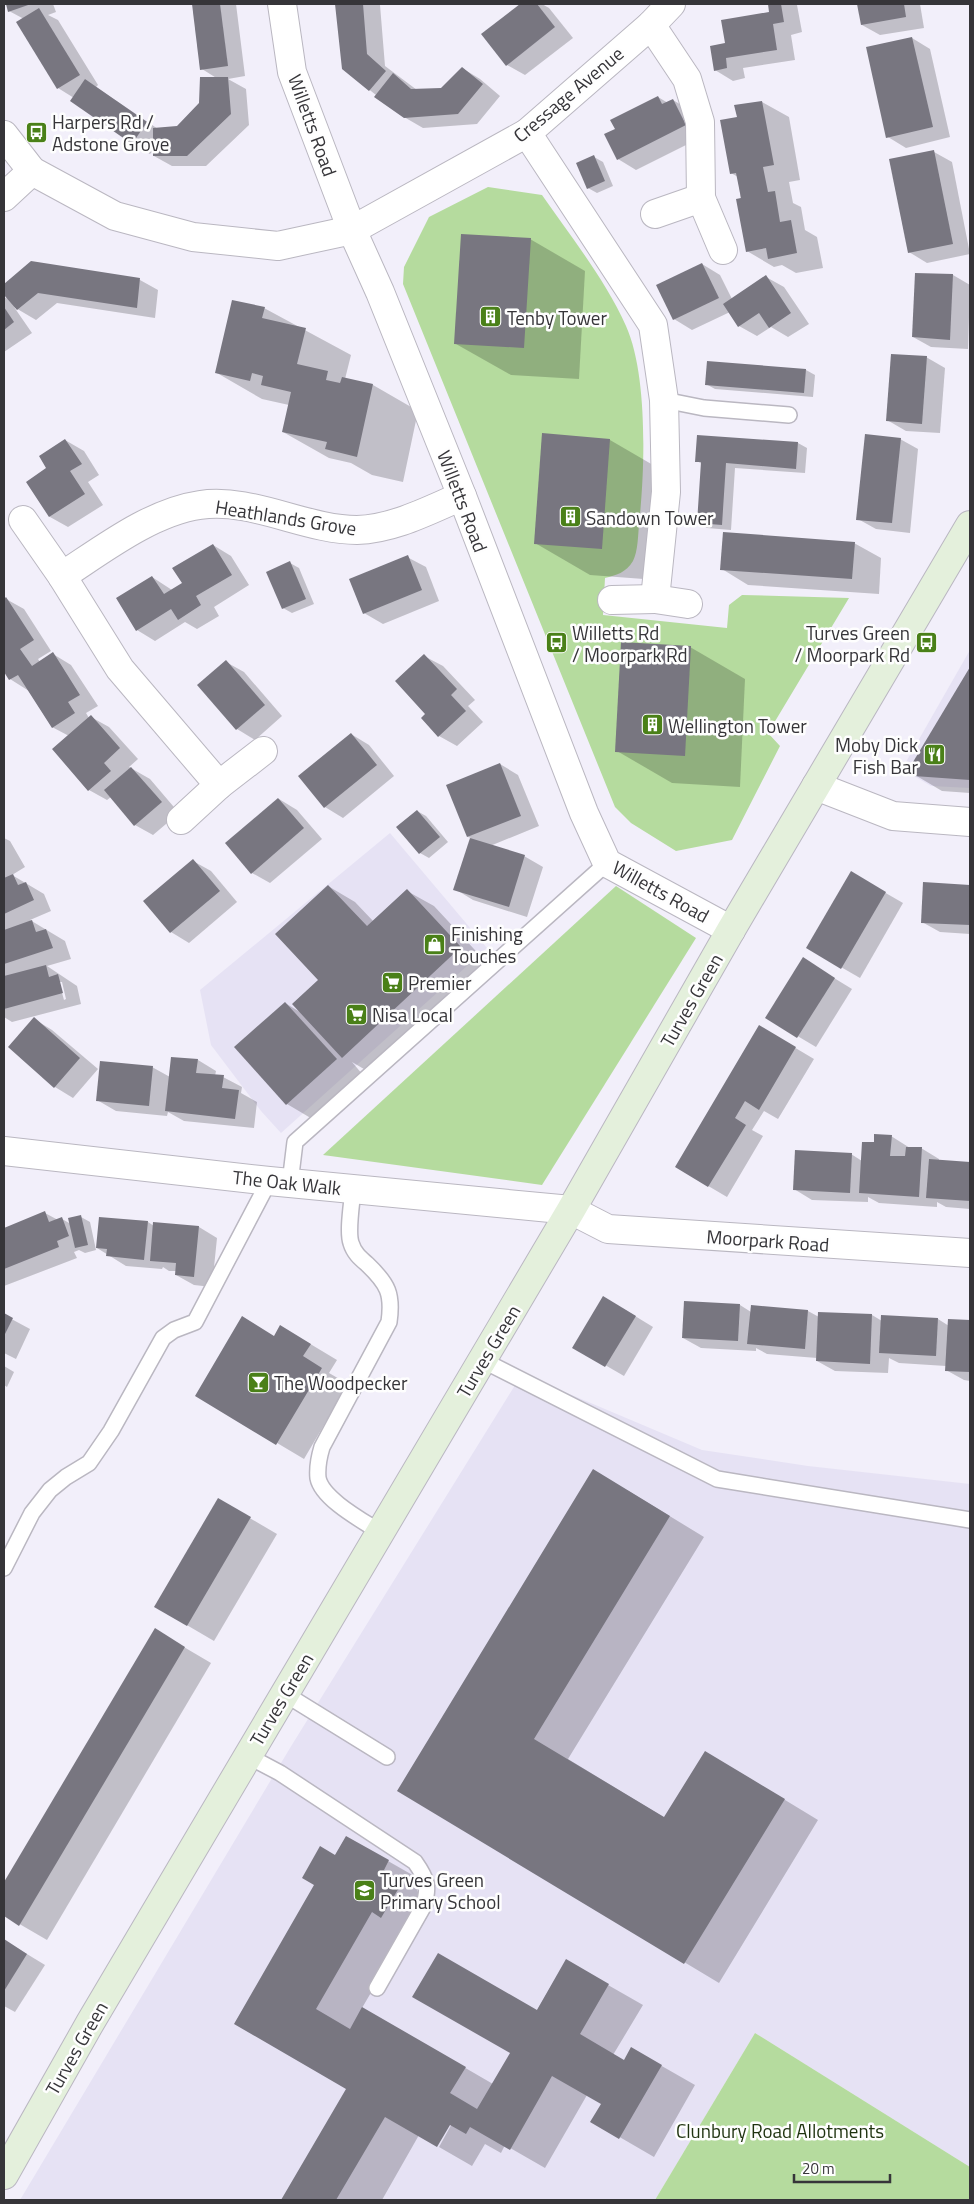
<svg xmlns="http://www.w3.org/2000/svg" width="974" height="2204" font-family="'Titillium Web',sans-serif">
<rect width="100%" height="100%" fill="#f2effa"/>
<g fill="#e6e2f4">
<polygon points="970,650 970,788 931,786 902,769"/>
<polygon points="390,833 487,948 281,1133 261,1111 211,1045 200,990"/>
<polygon points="522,1374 702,1450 808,1466 970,1484 970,2167 755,2033 655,2200 20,2200 290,1748"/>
</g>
<g fill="#b5db9e">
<path d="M488 187 542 195C571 237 605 279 626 326 648 375 645 470 639 524 638 536 638 551 633 561 626 573 616 575 605 578L603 615 727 628 729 605 742 595 849 598 768 733 780 746 732 840 676 851 631 823 615 807 403 284 404 267 429 217Z"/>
<polygon points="616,886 696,938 542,1185 323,1155"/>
<polygon points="755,2033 970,2167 970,2200 655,2200"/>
</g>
<g fill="#0003" fill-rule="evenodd">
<polygon points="7,4 53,4 56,12 48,15 58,20 98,85 96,87 158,129 178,127 201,104 218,79 202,69 193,4 236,4 245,76 228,79 246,89 249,125 206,166 172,166 154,156 154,149 150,154 132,143 74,98 58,88 24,19 9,11"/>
<polygon points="336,4 380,5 385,66 417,90 441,89 462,68 480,79 500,96 477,124 423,128 404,117 343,69"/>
<polygon points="522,4 542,4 549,8 573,38 525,75 507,65 483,34"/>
<polygon points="769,4 797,5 802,32 791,35 795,60 743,68 745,78 733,81 715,70 726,44 771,13"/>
<polygon points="858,4 920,4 924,28 880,35 862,25"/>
<polygon points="912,38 930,49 950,137 906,148 888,137"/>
<polygon points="658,97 668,103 673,100 691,111 704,136 636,170 618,159 617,129"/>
<polygon points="762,102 789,117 800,180 789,182 793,203 801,207 805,230 817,237 823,268 796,273 782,265 774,267 747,251 738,177 731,173 738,118"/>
<polygon points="934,152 952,162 970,254 927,263 909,252"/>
<polygon points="594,157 603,162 613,186 597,193 588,188"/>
<polygon points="530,239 585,271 579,379 511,375 456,344"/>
<polygon points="32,263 140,280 158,290 155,318 57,303 36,320 14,307 32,333 4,352 4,297 10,300 4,293 4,285"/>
<polygon points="702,264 720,275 732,299 766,277 784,287 809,324 788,337 771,327 757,336 739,326 730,312 692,330 674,319"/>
<polygon points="916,274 953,275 970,285 968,349 931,347 913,337"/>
<polygon points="264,308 351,355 345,379 373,385 418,411 403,482 372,475 351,463 329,458 283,432 289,405 262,399 217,373"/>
<polygon points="926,357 945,368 940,433 906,431 887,420"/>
<polygon points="806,370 815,375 813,397 715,389 706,384"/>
<polygon points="543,435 610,440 665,472 657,580 590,575 535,543"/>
<polygon points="900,439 918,449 910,533 876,529 858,519"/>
<polygon points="65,440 84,451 99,475 88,482 103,505 68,527 50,517 27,482 48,468"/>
<polygon points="798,443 807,448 805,473 735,468 731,530 707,528 698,523 702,464 697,461"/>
<polygon points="854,543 881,558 879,594 748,585 722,569"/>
<polygon points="213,545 231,556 249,585 214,607 219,616 197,629 185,622 155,641 137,630 152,577 172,590 183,584"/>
<polygon points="407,557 426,567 439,601 383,624 364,613"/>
<polygon points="290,563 299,568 314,604 292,613 283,608"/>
<polygon points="6,599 24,609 51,651 38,659 40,662 53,654 71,665 98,706 86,713 89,718 91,717 109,727 138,759 129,767 150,779 179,813 153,835 135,825 111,797 107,800 89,790 69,736 52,727 29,691 10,679 4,670 4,600"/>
<polygon points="690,647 745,679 740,787 672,783 617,751"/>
<polygon points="424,656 443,666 475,700 468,706 483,722 457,746 439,736 427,714"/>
<polygon points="226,662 244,672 282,716 255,740 237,729"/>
<polygon points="970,669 970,793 942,791 915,775 912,767"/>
<polygon points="351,734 369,745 394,776 343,818 325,807"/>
<polygon points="500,764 518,775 539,826 490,846 524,856 543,867 527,917 473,900 455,889 471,838 468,837"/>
<polygon points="279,799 297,810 322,839 270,883 252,873"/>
<polygon points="417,811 426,816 448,842 429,858 420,853"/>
<path d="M4 838 10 841 25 867 12 875 44 894 51 911 30 920 65 941 71 959 47 966 77 986 81 1004 12 1022 4 1017ZM59 982H62L66 999 64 1000Z"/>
<polygon points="193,861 211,871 237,902 189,943 171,932 145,901"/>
<polygon points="851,873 903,903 860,978 808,948"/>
<polygon points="924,883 970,886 970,934 940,932 922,922"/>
<polygon points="328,886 355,902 374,922 407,891 434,906 487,963 369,1072 352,1062 363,1075 314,1120 287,1104 236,1048 285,1003 300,1012 320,980"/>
<polygon points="821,970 852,989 816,1047 767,1018"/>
<polygon points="34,1019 52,1030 98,1069 73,1098 55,1087"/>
<polygon points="777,1037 814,1059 778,1119 764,1111 752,1130 763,1136 727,1197 676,1167"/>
<polygon points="198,1060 216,1071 215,1076 223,1077 242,1087 241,1093 257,1102 254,1128 184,1121 168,1112 167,1116 116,1111 97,1100 152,1067 170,1077"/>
<polygon points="891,1136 910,1148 921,1148 939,1159 939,1161 970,1163 970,1209 946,1207 937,1202 937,1207 879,1203 868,1197 868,1202 812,1200 794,1189 851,1154 862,1161 875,1144"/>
<polygon points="45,1213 58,1220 62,1219 71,1224 81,1217 90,1222 96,1250 85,1253 79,1250 74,1252 77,1258 4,1286 4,1229"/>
<polygon points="148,1222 154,1226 199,1227 217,1238 212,1287 194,1285 176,1275 177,1271 169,1271 163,1267 162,1269 126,1266 97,1248"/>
<polygon points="740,1305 751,1312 752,1306 808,1311 819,1317 872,1315 882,1321 938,1319 949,1326 949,1320 970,1321 970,1381 964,1380 946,1370 946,1366 899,1363 889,1358 888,1373 835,1371 817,1361 817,1358 767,1354 756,1348 756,1351 701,1348 683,1338"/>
<polygon points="622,1308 653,1327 624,1376 574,1347"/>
<polygon points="4,1315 30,1329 16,1359 4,1353"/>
<polygon points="274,1337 307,1342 337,1360 329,1373 348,1384 304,1459 196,1395"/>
<polygon points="4,1366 14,1372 7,1387 4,1385"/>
<polygon points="627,1490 704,1537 568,1759 665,1818 739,1772 818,1820 719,1983 398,1790"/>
<polygon points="219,1500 277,1534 214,1641 156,1607"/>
<polygon points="155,1630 211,1663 47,1940 4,1915 4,1885"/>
<polygon points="346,1837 423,1881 417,1891 436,1902 416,1936 407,1931 362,2008 493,2084 566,1961 643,2005 613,2055 624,2061 632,2049 695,2085 654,2157 592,2121 603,2104 587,2095 545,2168 505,2145 501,2153 485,2144 472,2166 439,2147 454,2120 419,2135 382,2200 283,2200 348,2088 235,2023"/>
<polygon points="4,1940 45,1965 15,2012 4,2006"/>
</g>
<g fill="#787680">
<polygon points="6,4 31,4 8,12"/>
<polygon points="192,4 220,4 228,66 200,70"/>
<polygon points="335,4 363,4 367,54 386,71 369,91 342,69"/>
<polygon points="520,4 537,4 555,27 506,66 481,34"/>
<polygon points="768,4 781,4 784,22 773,24 777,50 726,58 727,68 714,71 710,46 725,43 721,20 769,12"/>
<polygon points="857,4 904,4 906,17 861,25"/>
<polygon points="39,8 80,75 57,89 16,22"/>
<polygon points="912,37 933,127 886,138 866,47"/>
<polygon points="462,67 483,84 458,114 404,118 374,97 393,73 411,89 441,88"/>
<polygon points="200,77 228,77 231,114 187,156 153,156 153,128 177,126 199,103"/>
<polygon points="85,79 147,122 132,144 70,101"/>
<polygon points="658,96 662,104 673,99 686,125 617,160 604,134 615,129 610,120"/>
<polygon points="762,101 774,165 763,167 768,192 775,191 780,222 791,220 797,253 768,259 766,248 746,252 736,199 741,198 736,173 730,174 720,120 737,117 734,105"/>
<polygon points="934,150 953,244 908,253 889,159"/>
<polygon points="594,155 605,181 587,189 576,163"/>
<polygon points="461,234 531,238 524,348 454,344"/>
<polygon points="31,261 140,278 137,308 38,293 17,310 4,295 4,284"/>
<polygon points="702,263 719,298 673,320 656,285"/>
<polygon points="915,273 953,274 950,340 912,337"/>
<polygon points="766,275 791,313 769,328 759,313 738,327 723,304"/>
<polygon points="232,300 265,307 262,318 306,328 297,364 328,371 326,380 340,383 342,377 373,384 357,457 325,449 327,442 282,432 291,392 261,385 263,376 252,373 250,381 215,373"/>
<polygon points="4,307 14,322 4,330"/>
<polygon points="891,354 927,356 922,424 886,421"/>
<polygon points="707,361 806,369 804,393 705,385"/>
<polygon points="542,433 610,439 602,549 534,544"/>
<polygon points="865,434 901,438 892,523 856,520"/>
<polygon points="697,435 798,442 796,469 726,463 722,525 697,523 701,462 695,462"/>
<polygon points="65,439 82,464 70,471 85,494 49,517 26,482 46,468 39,456"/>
<polygon points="723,532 855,542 852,579 720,570"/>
<polygon points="213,544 232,575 196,596 201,605 178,620 171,609 136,631 116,598 152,576 164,594 182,583 172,568"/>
<polygon points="408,555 422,590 363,614 349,579"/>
<polygon points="290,561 306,599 282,609 266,572"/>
<polygon points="6,597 34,640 20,649 32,666 53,652 80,695 68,702 75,713 52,728 18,675 9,680 4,672 4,599"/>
<polygon points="621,642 691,646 685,756 615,752"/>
<polygon points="424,654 457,689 451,695 466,711 438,737 421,718 425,714 395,681"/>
<polygon points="226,660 265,705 236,730 197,685"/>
<polygon points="970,667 970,780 914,776 910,767"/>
<polygon points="91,715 120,748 104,763 111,771 88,791 52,749"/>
<polygon points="351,733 377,765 324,808 298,776"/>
<polygon points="500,763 521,816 467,837 446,785"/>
<polygon points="131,767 162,802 134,826 104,790"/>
<polygon points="278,798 304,828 251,874 225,843"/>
<polygon points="417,810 440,837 419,854 396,827"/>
<polygon points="470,838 525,855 509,907 453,890"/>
<polygon points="193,859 220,891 170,933 143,901"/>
<polygon points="851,871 886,892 841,969 806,948"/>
<polygon points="13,874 18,885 26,882 34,900 4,914 4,878"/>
<polygon points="923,882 970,885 970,925 921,923"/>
<polygon points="328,885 367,926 407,889 461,947 342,1058 292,1004 318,980 275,934"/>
<polygon points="32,920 36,932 46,929 53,948 4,964 4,930"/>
<polygon points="803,957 835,978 797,1038 765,1018"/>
<polygon points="46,965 49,977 58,974 63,993 4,1009 4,976"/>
<polygon points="285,1002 337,1059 286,1105 234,1047"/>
<polygon points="34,1017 80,1058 54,1088 8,1047"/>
<polygon points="759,1025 796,1047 759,1110 745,1101 735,1118 746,1125 708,1187 675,1167"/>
<polygon points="171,1057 198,1059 196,1073 224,1075 222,1088 239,1090 235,1119 165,1111"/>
<polygon points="100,1061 153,1066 149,1106 96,1101"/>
<polygon points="874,1134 892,1135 890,1156 905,1156 906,1147 922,1147 919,1197 859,1193 862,1142 874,1142"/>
<polygon points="795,1150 852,1153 850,1193 793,1190"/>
<polygon points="929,1159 970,1162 970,1201 926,1198"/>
<polygon points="45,1211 49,1222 62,1217 69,1236 57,1241 59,1247 4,1269 4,1228"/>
<polygon points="81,1215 88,1245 75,1248 68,1218"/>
<polygon points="99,1217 148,1221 144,1260 106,1256 107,1249 96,1248"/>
<polygon points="153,1222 199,1226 194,1277 175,1275 176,1263 150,1261"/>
<polygon points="603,1296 636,1316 605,1367 572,1348"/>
<polygon points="684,1301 740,1304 738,1341 682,1338"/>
<polygon points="751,1305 808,1310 805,1349 747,1344"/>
<polygon points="818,1312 872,1314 870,1364 816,1361"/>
<polygon points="4,1313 13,1318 4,1336"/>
<polygon points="881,1315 938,1318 936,1356 879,1353"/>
<polygon points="242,1316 274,1336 280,1325 311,1344 303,1356 322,1368 276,1445 195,1396"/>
<polygon points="948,1319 970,1320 970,1372 945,1371"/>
<polygon points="593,1469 670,1516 534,1739 664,1817 705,1751 785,1799 684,1964 397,1791"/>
<polygon points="218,1498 251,1517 187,1626 154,1607"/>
<polygon points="155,1628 185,1647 19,1926 4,1916 4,1882"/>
<polygon points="346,1836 389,1860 384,1870 403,1881 381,1918 372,1912 316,2009 350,2029 362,2007 466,2067 450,2093 477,2109 510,2053 412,1997 438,1953 537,2010 566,1959 609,1984 580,2034 624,2060 631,2047 662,2065 619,2139 590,2122 601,2104 552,2076 510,2150 470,2127 466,2134 450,2125 437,2147 385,2117 336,2200 281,2200 346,2089 234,2024 314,1885 302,1878 320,1846 335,1855"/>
<polygon points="4,1939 27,1954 4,1991"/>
</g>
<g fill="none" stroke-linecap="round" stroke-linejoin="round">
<defs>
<g id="lane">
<polyline points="664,400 704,408 789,415"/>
<polyline points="290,1183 295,1142 607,863"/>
<path d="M353 1189C352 1203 347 1231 351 1243 354 1253 360 1258 367 1264 388 1284 393 1294 389 1322L322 1447C319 1457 317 1468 318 1478 322 1499 363 1521 380 1532"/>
<polyline points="482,1360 717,1479 970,1520"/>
<polyline points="4,1568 32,1513 50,1490 66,1477 89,1463 111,1431 163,1338 174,1330 195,1322 269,1181"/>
<polyline points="285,1694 387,1757"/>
<path d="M248 1756 280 1773 415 1862C427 1879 430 1887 423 1907L377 1988"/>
</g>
<g id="street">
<polyline points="282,4 292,72 352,230 380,292 462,496 584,813 607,863 731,930"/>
<polyline points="651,25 687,79 700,122 701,198 723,250"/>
<polyline points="527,133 653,325 664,400 666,492 655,599 688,604"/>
<polyline points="4,135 32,171 115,216 193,237 278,246 352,230 527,133 651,25 671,4"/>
<polyline points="4,197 32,171"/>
<polyline points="655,214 701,198"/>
<polyline points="23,520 62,576 120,669 219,785"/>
<path d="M62 576C102 550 151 512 200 505 251 497 306 530 357 530 394 529 429 510 462 496"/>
<polyline points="612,600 655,599"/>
<polyline points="816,786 893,816 970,822"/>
<polyline points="181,820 219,785 263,751"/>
<polyline points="4,1151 269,1181 571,1210 608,1229 970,1253"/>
</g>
<polyline id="secondary" points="4,2175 90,2023 571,1210 731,930 970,525"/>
</defs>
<use href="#lane" stroke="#bab7c1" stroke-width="18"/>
<use href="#street" stroke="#bab7c1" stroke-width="30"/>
<use href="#secondary" stroke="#bab7c1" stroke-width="30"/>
<use href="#lane" stroke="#fff" stroke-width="15"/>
<use href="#street" stroke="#fff" stroke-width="28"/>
<use href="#secondary" stroke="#e4f0dc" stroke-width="28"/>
</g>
<defs>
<symbol id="bus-square" viewBox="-11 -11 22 22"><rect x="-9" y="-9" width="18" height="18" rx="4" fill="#4a8018" stroke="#fefefe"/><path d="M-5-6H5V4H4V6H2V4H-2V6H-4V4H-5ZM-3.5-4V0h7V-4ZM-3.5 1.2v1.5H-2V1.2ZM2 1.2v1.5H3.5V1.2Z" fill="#fff"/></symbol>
<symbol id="building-square" viewBox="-11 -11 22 22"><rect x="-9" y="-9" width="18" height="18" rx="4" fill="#4a8018" stroke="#fefefe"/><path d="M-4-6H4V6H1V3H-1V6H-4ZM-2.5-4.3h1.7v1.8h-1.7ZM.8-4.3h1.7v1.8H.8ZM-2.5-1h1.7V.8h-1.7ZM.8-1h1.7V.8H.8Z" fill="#fff"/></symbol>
<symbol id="restaurant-square" viewBox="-11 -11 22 22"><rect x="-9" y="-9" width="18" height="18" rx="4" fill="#4a8018" stroke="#fefefe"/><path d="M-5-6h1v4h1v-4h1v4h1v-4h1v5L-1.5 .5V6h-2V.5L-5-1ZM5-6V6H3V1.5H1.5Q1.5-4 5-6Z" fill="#fff"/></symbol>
<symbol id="shop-square" viewBox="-11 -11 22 22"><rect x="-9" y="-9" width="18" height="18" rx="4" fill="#4a8018" stroke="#fefefe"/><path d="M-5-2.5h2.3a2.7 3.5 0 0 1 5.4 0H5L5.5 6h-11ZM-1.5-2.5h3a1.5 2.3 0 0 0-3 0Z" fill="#fff"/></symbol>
<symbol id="supermarket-square" viewBox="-11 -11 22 22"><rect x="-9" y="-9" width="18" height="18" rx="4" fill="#4a8018" stroke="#fefefe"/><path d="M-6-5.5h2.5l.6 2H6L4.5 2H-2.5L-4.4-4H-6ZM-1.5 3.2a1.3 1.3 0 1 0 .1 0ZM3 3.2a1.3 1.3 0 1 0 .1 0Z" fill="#fff"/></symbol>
<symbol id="bar-square" viewBox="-11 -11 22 22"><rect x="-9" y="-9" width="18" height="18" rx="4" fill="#4a8018" stroke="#fefefe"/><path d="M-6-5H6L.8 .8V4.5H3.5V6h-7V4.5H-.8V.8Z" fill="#fff"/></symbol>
<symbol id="school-square" viewBox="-11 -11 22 22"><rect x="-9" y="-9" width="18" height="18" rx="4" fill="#4a8018" stroke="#fefefe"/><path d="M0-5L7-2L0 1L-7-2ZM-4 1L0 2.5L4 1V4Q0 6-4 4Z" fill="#fff"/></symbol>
</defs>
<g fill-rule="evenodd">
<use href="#bus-square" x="24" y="120" width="25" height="25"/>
<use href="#building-square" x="478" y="304" width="25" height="25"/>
<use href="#building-square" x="558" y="504" width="25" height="25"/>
<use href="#bus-square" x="544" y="630" width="25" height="25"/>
<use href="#bus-square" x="914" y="630" width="25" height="25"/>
<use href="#building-square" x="640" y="712" width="25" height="25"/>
<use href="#restaurant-square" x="922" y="742" width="25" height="25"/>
<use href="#shop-square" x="422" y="932" width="25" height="25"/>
<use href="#supermarket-square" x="380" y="970" width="25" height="25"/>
<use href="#supermarket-square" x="344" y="1002" width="25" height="25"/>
<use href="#bar-square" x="246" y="1370" width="25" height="25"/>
<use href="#school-square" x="352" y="1878" width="25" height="25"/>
</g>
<g text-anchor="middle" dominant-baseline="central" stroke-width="5" stroke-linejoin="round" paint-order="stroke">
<g font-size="19" fill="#363539" stroke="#fefefe">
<text transform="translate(568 94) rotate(-40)">Cressage Avenue</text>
<text transform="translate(313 125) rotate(70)">Willetts Road</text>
<text transform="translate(463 501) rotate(69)">Willetts Road</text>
<text transform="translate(286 517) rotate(9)">Heathlands Grove</text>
<text transform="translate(661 891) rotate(29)">Willetts Road</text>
<text transform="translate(691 1000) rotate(-60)">Turves Green</text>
<text transform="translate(287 1182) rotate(6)">The Oak Walk</text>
<text transform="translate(768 1240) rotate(4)">Moorpark Road</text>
<text transform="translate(488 1351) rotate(-59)">Turves Green</text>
<text transform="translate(281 1699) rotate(-59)">Turves Green</text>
<text transform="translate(76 2048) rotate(-60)">Turves Green</text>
</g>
<g font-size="19" fill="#363539" stroke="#fefefe" text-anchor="start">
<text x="52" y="121">Harpers Rd /<tspan x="52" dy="22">Adstone Grove</tspan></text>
<text x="507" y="317">Tenby Tower</text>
<text x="586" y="517">Sandown Tower</text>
<text x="572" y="632">Willetts Rd<tspan x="572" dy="22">/ Moorpark Rd</tspan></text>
<text x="910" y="632" text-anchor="end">Turves Green<tspan x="910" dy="22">/ Moorpark Rd</tspan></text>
<text x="668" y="725">Wellington Tower</text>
<text x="918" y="744" text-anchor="end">Moby Dick<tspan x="918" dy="22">Fish Bar</tspan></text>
<text x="451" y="933">Finishing<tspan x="451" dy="22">Touches</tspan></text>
<text x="408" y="982">Premier</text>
<text x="372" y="1014">Nisa Local</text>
<text x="274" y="1382">The Woodpecker</text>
<text x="380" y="1879">Turves Green<tspan x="380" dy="22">Primary School</tspan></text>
</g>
<g font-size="19" fill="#1e320f" stroke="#fefefe">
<text x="780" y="2130">Clunbury Road Allotments</text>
</g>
</g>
<rect width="974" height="2204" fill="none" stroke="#363539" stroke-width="10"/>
<path d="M794 2174v8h96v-8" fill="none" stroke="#363539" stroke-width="2.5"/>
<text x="802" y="2174" font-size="15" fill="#363539" stroke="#fefefe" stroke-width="4" paint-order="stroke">20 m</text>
</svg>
